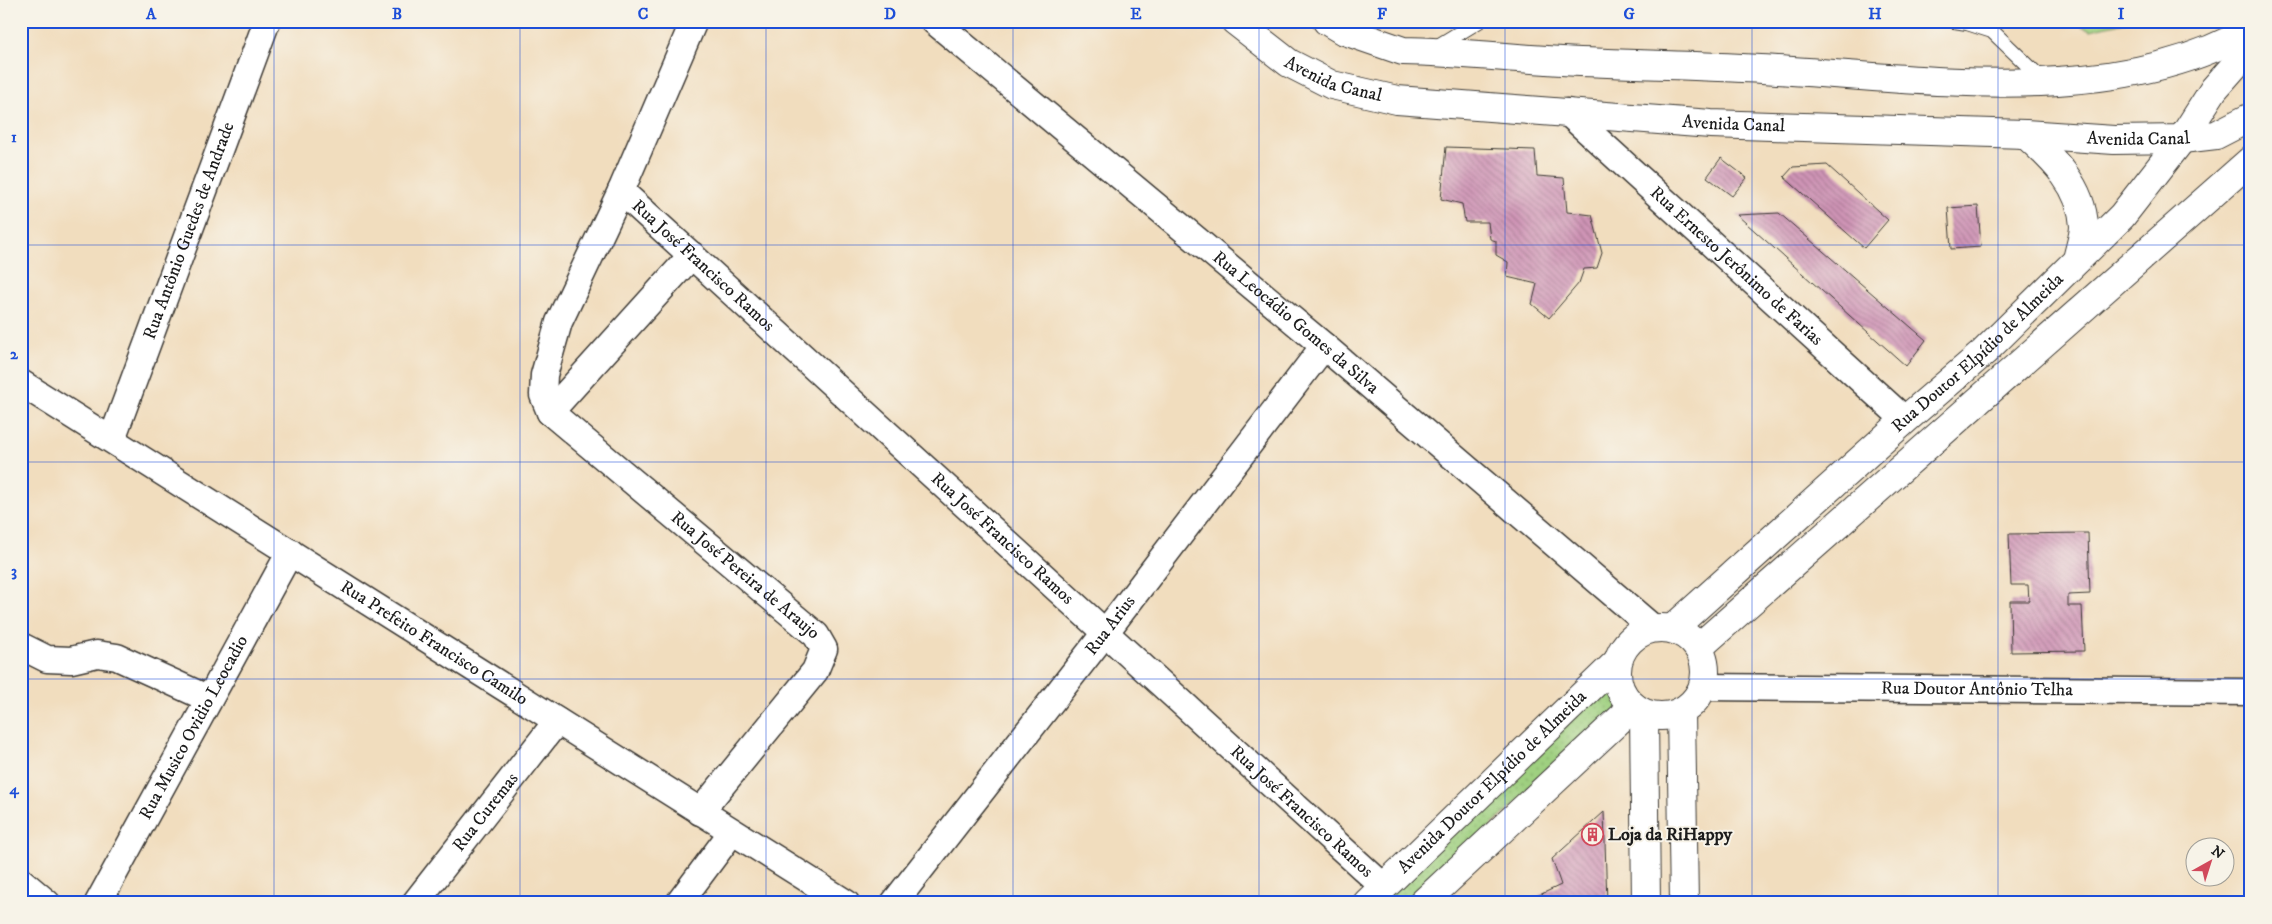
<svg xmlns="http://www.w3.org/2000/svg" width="2272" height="924" font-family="'IM FELL DW Pica',serif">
<defs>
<pattern id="grass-dots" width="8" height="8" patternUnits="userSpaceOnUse" patternTransform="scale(1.25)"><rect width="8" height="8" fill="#9fd080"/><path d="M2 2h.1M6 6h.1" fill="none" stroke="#88b26e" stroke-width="1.8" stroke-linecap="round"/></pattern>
<pattern id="building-back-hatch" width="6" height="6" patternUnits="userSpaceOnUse" patternTransform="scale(1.25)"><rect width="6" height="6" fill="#cf94b6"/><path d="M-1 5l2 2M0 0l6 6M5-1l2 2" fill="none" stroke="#a77893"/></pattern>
</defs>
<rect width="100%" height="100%" fill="#f7f3e8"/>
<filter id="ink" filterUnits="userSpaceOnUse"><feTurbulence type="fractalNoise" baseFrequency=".02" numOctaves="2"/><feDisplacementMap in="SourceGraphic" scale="10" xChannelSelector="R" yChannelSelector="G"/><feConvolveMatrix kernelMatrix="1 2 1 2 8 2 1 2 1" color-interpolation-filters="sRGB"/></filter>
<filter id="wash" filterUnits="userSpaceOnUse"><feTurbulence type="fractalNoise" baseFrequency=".0096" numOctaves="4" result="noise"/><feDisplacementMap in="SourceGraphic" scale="20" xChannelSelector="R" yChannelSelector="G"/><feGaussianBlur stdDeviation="1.12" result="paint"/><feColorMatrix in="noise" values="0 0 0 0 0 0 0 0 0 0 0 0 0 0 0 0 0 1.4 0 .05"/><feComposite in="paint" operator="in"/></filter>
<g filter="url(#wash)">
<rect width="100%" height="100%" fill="#f1ddbe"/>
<polygon fill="url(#grass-dots)" stroke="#5e764e" points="1606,684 1622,707 1406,903 1372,903"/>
<polygon fill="#9fd080" stroke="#5e764e" points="2069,21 2129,21 2091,30"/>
<g id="blocks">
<g fill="url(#building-back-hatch)">
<polygon points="1446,147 1535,150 1537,176 1564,178 1567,212 1592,215 1602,253 1597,268 1584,269 1579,283 1549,318 1532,304 1537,284 1507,277 1508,262 1496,255 1496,241 1490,239 1488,222 1465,222 1462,204 1441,199"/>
<polygon points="1721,158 1747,178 1732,196 1707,177"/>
<polygon points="1827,165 1888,220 1864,248 1784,177 1793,167"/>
<polygon points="1978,206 1981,247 1951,249 1948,208"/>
<polygon points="1779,213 1926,340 1906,366 1737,215"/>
<polygon points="2088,533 2090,594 2068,595 2068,606 2082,606 2084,651 2011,652 2010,601 2029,601 2028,585 2011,585 2009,534"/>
<polygon points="1604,812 1607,903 1522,903 1561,885 1552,859"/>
</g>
</g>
</g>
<g filter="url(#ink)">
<use href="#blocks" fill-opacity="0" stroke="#3c3934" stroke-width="1"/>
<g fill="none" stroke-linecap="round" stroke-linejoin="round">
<defs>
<g id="lane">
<polyline points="1954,21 1967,23 1992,31 2044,81"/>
<polyline points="1433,49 1479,21"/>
</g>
<g id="street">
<path id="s1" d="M694 21 621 191 559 322 544 375 543 395 550 412 816 635 824 649 815 671 700 812"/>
<path id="s2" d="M934 21 1324 346 1653 628"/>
<path id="s3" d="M1567 112 1905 420"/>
<path id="s4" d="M621 191 1384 887"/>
<path id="s5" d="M21 383 846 903"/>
<polyline points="550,412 692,255"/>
<path id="s6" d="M112 439 267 21"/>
<polyline points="21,646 47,659 71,660 97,654 117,657 209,699"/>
<path id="s7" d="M1703 687 2251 692"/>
<polyline points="21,881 47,903"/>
<path id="s8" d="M98 903 290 552"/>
<path id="s9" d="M415 903 557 721"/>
<polyline points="679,903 732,832"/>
<path id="s10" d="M894 903 1105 633 1324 346"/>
</g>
<g id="secondary">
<circle cx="1661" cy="672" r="44"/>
<path id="s11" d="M1672 629 1905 420 1984 352 2122 216 2182 139 2214 89 2251 47"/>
<polyline points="1698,648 2251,160"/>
<polyline points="1681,712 1684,903"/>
<polyline points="1644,714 1646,903"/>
<path id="s12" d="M1367 903 1617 662"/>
<polyline points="1423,903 1633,707"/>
</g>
<g id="primary">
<path id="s13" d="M1235 21 1289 63 1332 85 1397 100 1711 124 2025 134 2114 140 2182 139 2216 135 2251 117"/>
<path d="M1327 21 1342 30 1403 51C1456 52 1509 58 1562 61 1634 65 1706 65 1777 70 1925 79 2119 108 2251 29"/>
<path d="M2025 134C2053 159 2082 186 2084 226 2084 236 2079 249 2077 260"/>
</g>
</defs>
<use href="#lane" stroke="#3c3934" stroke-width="16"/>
<use href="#street" stroke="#3c3934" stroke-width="29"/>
<use href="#secondary" stroke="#3c3934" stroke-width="30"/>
<use href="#primary" stroke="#3c3934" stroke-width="30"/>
<use href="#lane" stroke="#fff" stroke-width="14"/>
<use href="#street" stroke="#fff" stroke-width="26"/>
<use href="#secondary" stroke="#fff" stroke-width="28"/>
<use href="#primary" stroke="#fff" stroke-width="28"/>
</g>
</g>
<path fill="none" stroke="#1d4ed8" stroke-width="1" stroke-opacity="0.55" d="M274 21V903M520 21V903M766 21V903M1013 21V903M1259 21V903M1505 21V903M1752 21V903M1998 21V903M21 245H2251M21 462H2251M21 679H2251"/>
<defs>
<symbol id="building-ring" viewBox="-11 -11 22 22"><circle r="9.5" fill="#f7f3e8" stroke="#d1495b" stroke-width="1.5"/><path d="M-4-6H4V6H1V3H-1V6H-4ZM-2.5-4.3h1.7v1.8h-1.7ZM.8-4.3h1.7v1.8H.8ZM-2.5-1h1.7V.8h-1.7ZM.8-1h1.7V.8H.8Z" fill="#d1495b"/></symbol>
</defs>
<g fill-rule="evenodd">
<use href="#building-ring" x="1580" y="822" width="25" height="25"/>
</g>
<g text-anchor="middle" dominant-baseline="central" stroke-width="4" stroke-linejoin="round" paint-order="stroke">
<g font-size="18" fill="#1c1c1c" stroke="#f7f3e8">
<text stroke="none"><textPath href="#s13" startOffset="116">Avenida Canal</textPath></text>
<text stroke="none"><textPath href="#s13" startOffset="521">Avenida Canal</textPath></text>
<text stroke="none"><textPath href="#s13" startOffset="926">Avenida Canal</textPath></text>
<text stroke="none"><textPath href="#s6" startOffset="222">Rua Antônio Guedes de Andrade</textPath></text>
<text stroke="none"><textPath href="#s4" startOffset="111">Rua José Francisco Ramos</textPath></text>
<text stroke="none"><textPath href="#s3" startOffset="229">Rua Ernesto Jerônimo de Farias</textPath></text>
<text stroke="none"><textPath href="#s2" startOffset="471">Rua Leocádio Gomes da Silva</textPath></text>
<text stroke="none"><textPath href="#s11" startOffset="412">Rua Doutor Elpídio de Almeida</textPath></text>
<text stroke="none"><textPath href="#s4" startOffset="516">Rua José Francisco Ramos</textPath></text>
<text stroke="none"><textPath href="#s1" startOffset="678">Rua José Pereira de Araujo</textPath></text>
<text stroke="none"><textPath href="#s10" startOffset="352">Rua Arius</textPath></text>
<text stroke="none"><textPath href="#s5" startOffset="488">Rua Prefeito Francisco Camilo</textPath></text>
<text stroke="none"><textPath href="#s7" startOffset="274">Rua Doutor Antônio Telha</textPath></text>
<text stroke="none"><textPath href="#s8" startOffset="200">Rua Musico Ovidio Leocadio</textPath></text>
<text stroke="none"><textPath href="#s12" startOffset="174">Avenida Doutor Elpídio de Almeida</textPath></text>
<text stroke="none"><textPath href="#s9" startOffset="115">Rua Curemas</textPath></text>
<text stroke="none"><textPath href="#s4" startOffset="921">Rua José Francisco Ramos</textPath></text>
</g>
<g font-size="18" font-weight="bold" fill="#1c1c1c" stroke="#f7f3e8" text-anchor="start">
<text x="1608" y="835">Loja da RiHappy</text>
</g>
</g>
<rect width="2272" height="924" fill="none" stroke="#f7f3e8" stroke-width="55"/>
<g transform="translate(2210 862) rotate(39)"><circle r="24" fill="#f7f3e8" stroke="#9f9d96"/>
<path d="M0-4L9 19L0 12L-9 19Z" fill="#d1495b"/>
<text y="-8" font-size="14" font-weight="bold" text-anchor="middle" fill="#1c1c1c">N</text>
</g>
<rect x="28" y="28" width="2216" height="868" fill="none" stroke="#1d4ed8" stroke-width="2"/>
<g font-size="16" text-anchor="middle" font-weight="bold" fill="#1d4ed8">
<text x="151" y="19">A</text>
<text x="397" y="19">B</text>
<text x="643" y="19">C</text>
<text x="890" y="19">D</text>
<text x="1136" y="19">E</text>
<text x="1382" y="19">F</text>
<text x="1629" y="19">G</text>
<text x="1875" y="19">H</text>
<text x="2121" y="19">I</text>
<text x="14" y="142">1</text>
<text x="14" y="359">2</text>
<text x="14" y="576">3</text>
<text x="14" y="794">4</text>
</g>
</svg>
